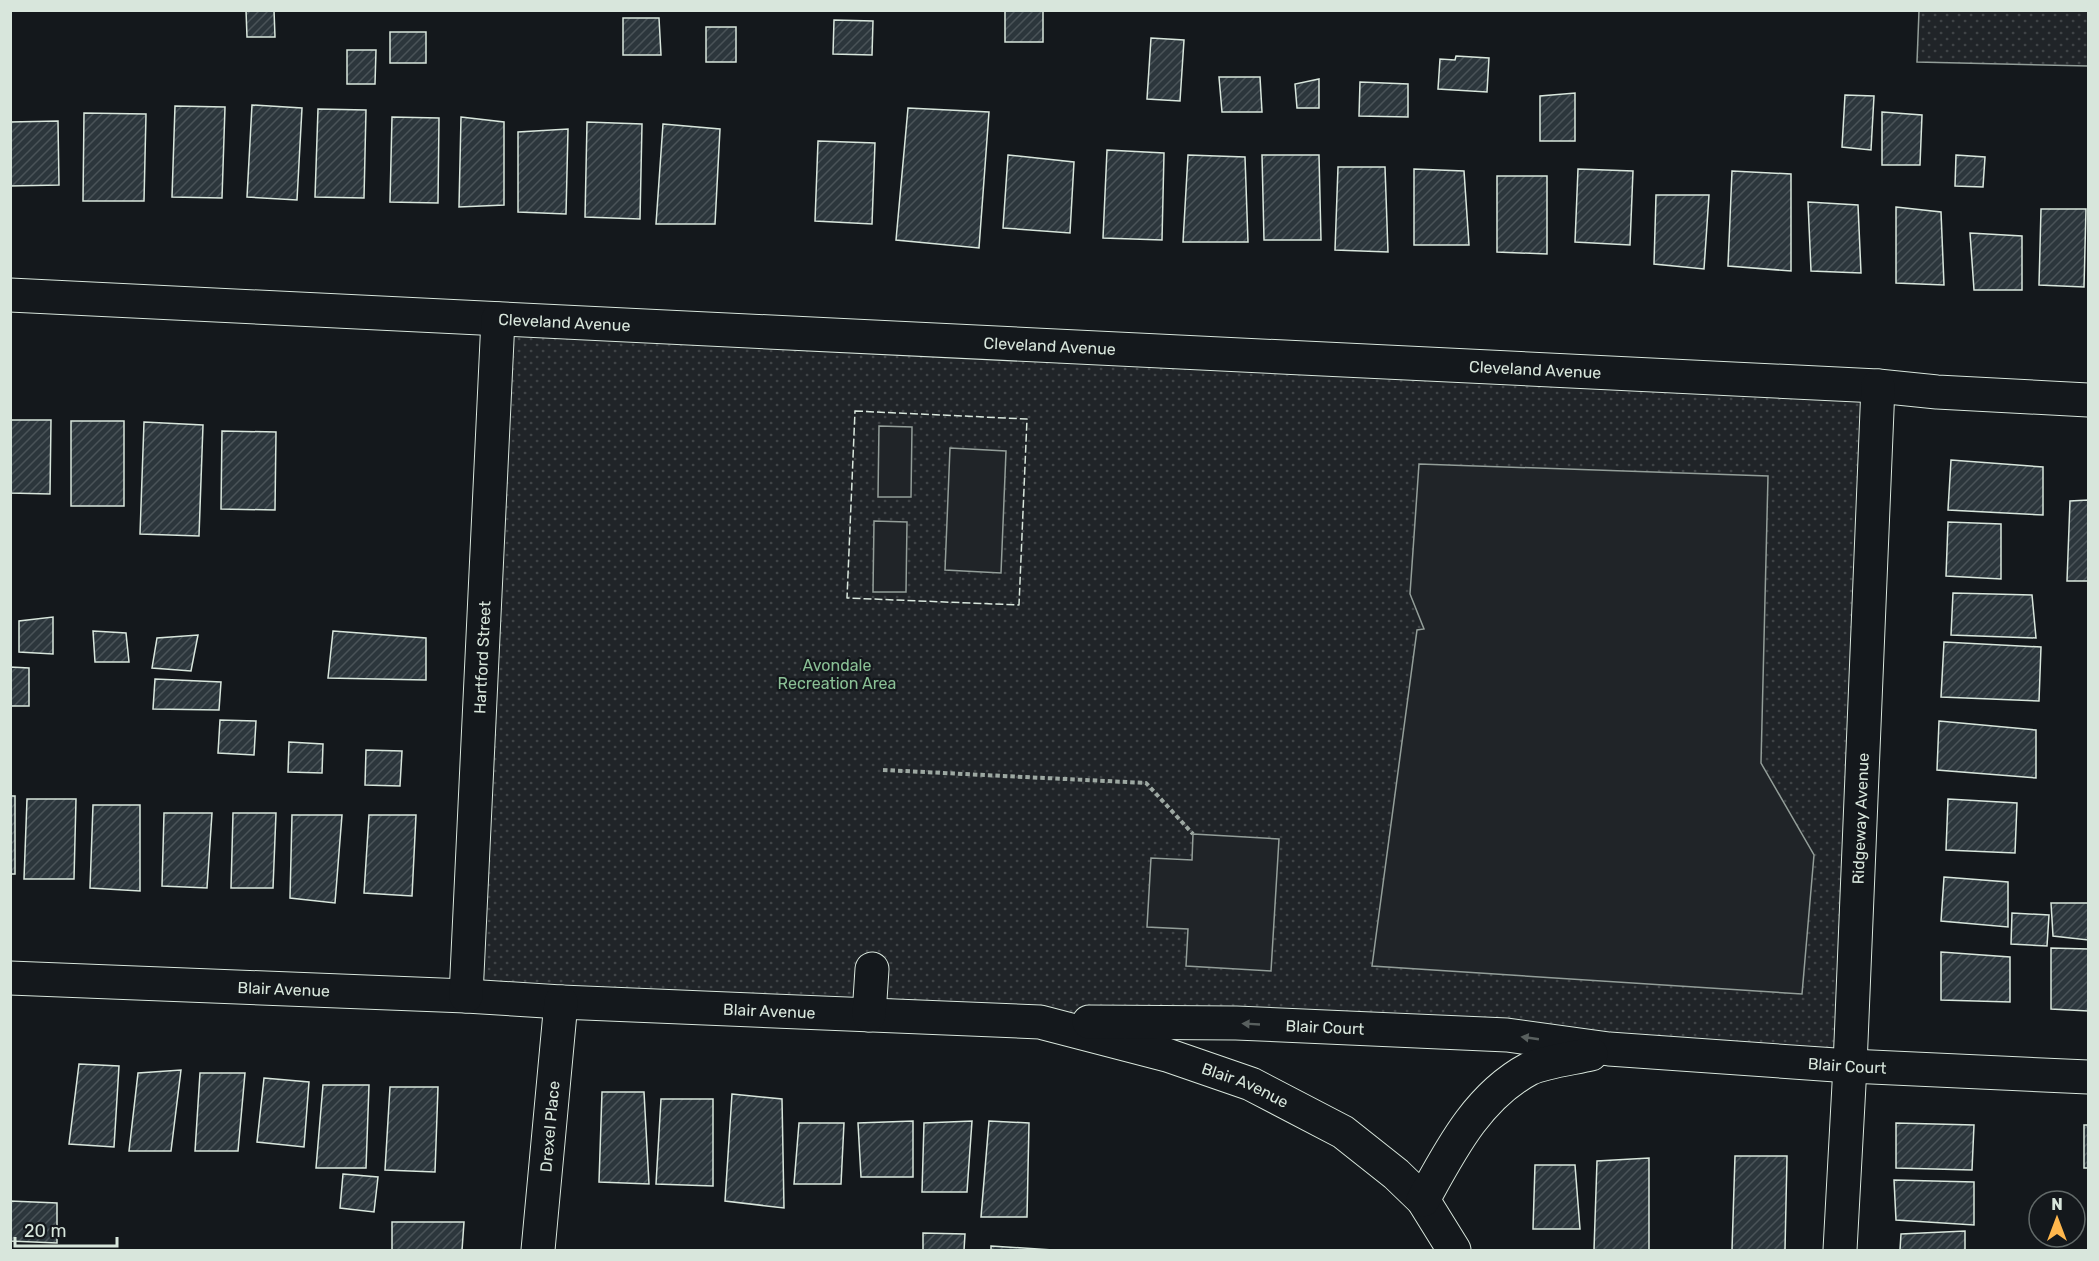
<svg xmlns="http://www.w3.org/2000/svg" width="2099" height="1261" font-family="Rubik,sans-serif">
<defs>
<pattern id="green-dots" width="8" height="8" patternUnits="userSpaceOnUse" patternTransform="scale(1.5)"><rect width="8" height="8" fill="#202428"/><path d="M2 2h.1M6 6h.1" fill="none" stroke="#404447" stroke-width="1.8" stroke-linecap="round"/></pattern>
<pattern id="building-hatch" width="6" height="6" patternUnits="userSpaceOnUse" patternTransform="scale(1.5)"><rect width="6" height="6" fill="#2c363c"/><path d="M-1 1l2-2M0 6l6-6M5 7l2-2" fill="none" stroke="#4a5358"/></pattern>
</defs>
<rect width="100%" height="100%" fill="#14181c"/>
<g fill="url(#green-dots)" stroke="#939e99" stroke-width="1.5">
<polygon points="1919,11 2088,11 2088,66 1917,62"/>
<polygon points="498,319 1878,386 1850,1066 466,996"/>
</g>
<g fill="#202428" stroke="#939e99" stroke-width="1.5">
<polygon points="879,426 912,427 911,497 878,497"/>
<polygon points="950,448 1006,451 1001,573 945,570"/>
<polygon points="1419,464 1768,476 1761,763 1814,855 1802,994 1372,966 1417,630 1424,629 1410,594"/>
<polygon points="874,521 907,522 906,592 873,592"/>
<polygon points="1193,834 1279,839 1271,971 1186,966 1188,929 1147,927 1151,858 1192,860"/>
</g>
<g fill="url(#building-hatch)" stroke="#d8e6dc" stroke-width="1.5">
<polygon points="246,10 274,10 275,37 247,37"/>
<rect x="1005" y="10" width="38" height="32"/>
<polygon points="623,18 659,18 661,55 623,55"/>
<polygon points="834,20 873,21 872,55 833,54"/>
<rect x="706" y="27" width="30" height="35"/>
<rect x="390" y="32" width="36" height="31"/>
<polygon points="1151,38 1184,40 1180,101 1147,99"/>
<polygon points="347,50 376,50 375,84 347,84"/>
<polygon points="1456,56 1489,58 1487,92 1438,89 1440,59 1455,60"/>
<polygon points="1219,77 1260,77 1262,112 1222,112"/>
<polygon points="1319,79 1319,108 1297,108 1295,84"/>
<polygon points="1360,82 1408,84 1408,117 1359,116"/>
<polygon points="1575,93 1575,141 1540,141 1540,96"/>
<polygon points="1845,95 1874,96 1871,150 1842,147"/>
<polygon points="252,105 302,108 297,200 247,197"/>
<polygon points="175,106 225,107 222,198 172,197"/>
<polygon points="908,108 989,112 979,248 896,240"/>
<polygon points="318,109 366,110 364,198 315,197"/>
<polygon points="1882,112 1922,115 1920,165 1882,165"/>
<polygon points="84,113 146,114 144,201 83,201"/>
<polygon points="392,117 439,118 438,203 390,202"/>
<polygon points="461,117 504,122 504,205 459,207"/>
<polygon points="58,121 59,185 10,186 10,122"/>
<polygon points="587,122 642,124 640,219 585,217"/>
<polygon points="663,124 720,129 715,224 656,224"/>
<polygon points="568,129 566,214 518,212 518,132"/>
<polygon points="818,141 875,143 872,224 815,221"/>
<polygon points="1107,150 1164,153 1162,240 1103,238"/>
<polygon points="1008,155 1074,162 1070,233 1003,228"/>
<polygon points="1188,155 1245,157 1248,242 1183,242"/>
<polygon points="1262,155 1319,155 1321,240 1264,240"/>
<polygon points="1956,155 1985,157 1983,187 1955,186"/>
<polygon points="1338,167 1385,167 1388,252 1335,250"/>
<polygon points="1414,169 1464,171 1469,245 1414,245"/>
<polygon points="1578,169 1633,171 1630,245 1575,242"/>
<polygon points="1732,171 1791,174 1791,271 1728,266"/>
<polygon points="1497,176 1547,176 1547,254 1497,252"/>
<polygon points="1656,195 1709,195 1704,269 1654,264"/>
<polygon points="1808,202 1858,205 1861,273 1811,271"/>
<polygon points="1896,207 1941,212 1944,285 1896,283"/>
<polygon points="2041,209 2086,209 2084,287 2039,285"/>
<polygon points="1970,233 2022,236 2022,290 1974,290"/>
<polygon points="10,420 51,420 50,494 10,493"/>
<rect x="71" y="421" width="53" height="85"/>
<polygon points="144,422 203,425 199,536 140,534"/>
<polygon points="222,431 276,432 275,510 221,509"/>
<polygon points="1951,460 2043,467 2043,515 1948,510"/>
<polygon points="2088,500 2088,581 2067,581 2070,501"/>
<polygon points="1948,522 2001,524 2001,579 1946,576"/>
<polygon points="1953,593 2032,595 2036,638 1951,635"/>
<polygon points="53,617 53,654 19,652 19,621"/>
<polygon points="93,631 126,633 129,662 95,662"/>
<polygon points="333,631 426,638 426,680 328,678"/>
<polygon points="198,635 191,671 152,668 157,638"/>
<polygon points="1944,642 2041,647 2039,701 1941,697"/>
<polygon points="10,667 29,668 29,706 10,706"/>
<polygon points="155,679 221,682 219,710 153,709"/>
<polygon points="220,720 256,721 254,755 218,753"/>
<polygon points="1939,721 2036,730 2036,778 1937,770"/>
<polygon points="289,742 323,744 322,773 288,772"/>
<polygon points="366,750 402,751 400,786 365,785"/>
<rect x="10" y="796" width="5" height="78"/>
<polygon points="27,799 76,799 74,879 24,879"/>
<polygon points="1948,799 2017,803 2015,853 1946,850"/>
<polygon points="93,805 140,805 140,891 90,888"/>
<polygon points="164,813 212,813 207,888 162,886"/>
<polygon points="233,813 276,813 273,888 231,888"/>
<polygon points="292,815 342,815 335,903 290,898"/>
<polygon points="369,815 416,815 412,896 364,893"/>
<polygon points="1944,877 2008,882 2008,927 1941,921"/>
<polygon points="2051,903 2088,903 2088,940 2053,936"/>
<polygon points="2012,913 2049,915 2047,946 2011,944"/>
<polygon points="2051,948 2088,949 2088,1011 2051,1009"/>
<polygon points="1941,952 2010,957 2010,1002 1941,1000"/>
<polygon points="79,1064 119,1066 114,1147 69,1144"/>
<polygon points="181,1070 171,1151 129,1151 138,1073"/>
<polygon points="200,1073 245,1073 238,1151 195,1151"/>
<polygon points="264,1078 309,1082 304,1147 257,1142"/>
<polygon points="323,1085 369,1085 366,1168 316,1168"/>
<polygon points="390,1087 438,1087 435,1172 385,1170"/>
<polygon points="602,1092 644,1092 649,1184 599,1182"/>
<polygon points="732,1094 782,1099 784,1208 725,1201"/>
<polygon points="661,1099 713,1099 713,1186 656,1184"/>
<polygon points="913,1121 913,1177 861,1177 858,1123"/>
<polygon points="972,1121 967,1192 922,1192 924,1123"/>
<polygon points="989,1121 1029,1123 1027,1217 981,1217"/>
<polygon points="799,1123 844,1123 841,1184 794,1184"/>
<polygon points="1896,1123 1974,1125 1972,1170 1896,1168"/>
<rect x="2084" y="1125" width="4" height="43"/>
<polygon points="1735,1156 1787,1156 1785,1250 1732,1250"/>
<polygon points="1649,1158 1649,1250 1594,1250 1597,1161"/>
<polygon points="1535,1165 1575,1165 1580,1229 1533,1229"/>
<polygon points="343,1174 378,1177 374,1212 340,1208"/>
<polygon points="1894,1180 1974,1182 1974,1225 1896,1220"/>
<polygon points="10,1201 57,1203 57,1243 10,1241"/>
<polygon points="392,1222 464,1222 462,1250 392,1250"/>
<polygon points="1965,1231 1965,1250 1900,1250 1901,1234"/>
<polygon points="923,1233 965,1234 964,1250 923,1250"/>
<polygon points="991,1246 1053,1250 991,1250"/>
</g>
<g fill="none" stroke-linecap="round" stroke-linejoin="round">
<defs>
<g id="minor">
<path id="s1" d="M10 295 1878 386 1937 392 2088 400"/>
<path id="s2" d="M10 978 466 996 561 1002 1040 1022 1167 1055 1251 1084 1343 1132 1396 1174 1423 1200 1454 1250"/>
<path id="s3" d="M466 996 498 319"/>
<polyline points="869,1015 872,969"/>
<path id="s4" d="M1089 1022 1236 1023 1507 1035 1609 1049 1850 1066 2088 1077"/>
<path d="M1423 1200C1450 1151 1477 1097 1529 1069 1543 1062 1574 1058 1591 1054"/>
<path id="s5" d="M538 1250 561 1002"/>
<path id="s6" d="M1840 1250 1850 1066 1878 386"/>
</g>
</defs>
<use href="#minor" stroke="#d8e6dc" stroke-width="35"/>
<polyline stroke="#9da8a2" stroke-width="4" stroke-dasharray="4.5 3" stroke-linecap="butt" points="883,770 1146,783 1193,834"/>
<use href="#minor" stroke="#14181c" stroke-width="33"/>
<polygon stroke="#d8e6dc" stroke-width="1.5" stroke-dasharray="8 3" stroke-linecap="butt" points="855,411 1027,419 1019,605 847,598"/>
</g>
<defs><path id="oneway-solid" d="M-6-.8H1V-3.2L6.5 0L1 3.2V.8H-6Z" transform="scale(1.5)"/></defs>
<g fill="#59605f">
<use href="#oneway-solid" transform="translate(1251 1024) rotate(-177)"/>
<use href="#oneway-solid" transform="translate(1530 1038) rotate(-172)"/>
</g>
<g text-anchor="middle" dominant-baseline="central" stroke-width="4.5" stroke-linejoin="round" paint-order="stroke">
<g font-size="16" fill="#d8e6dc" stroke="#14181c">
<text stroke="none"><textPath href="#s1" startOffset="555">Cleveland Avenue</textPath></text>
<text stroke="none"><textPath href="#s1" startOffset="1041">Cleveland Avenue</textPath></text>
<text stroke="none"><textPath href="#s1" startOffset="1527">Cleveland Avenue</textPath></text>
<text stroke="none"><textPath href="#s3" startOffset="339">Hartford Street</textPath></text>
<text stroke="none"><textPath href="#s6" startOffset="432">Ridgeway Avenue</textPath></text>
<text stroke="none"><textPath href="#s2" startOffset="274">Blair Avenue</textPath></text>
<text stroke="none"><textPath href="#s2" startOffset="760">Blair Avenue</textPath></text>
<text stroke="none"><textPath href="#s4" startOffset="236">Blair Court</textPath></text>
<text stroke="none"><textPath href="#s4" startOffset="760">Blair Court</textPath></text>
<text stroke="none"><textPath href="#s2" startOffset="1246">Blair Avenue</textPath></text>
<text stroke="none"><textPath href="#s5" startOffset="124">Drexel Place</textPath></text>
</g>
<g font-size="16" fill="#8ac095" stroke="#14181c">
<text x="837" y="665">Avondale<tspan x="837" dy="18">Recreation Area</tspan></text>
</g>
</g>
<rect width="2099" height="1261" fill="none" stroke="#d8e6dc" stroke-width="24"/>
<g transform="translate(2057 1219)"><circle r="28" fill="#14181c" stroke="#626a69" stroke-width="1.5"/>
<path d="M0-4.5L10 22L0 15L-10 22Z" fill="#ffb74d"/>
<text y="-9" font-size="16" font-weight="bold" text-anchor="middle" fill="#d8e6dc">N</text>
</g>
<path d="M15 1237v9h102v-9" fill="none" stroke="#d8e6dc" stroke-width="3"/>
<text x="24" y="1237" font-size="18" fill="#d8e6dc" stroke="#14181c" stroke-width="4.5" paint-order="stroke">20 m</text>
</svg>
